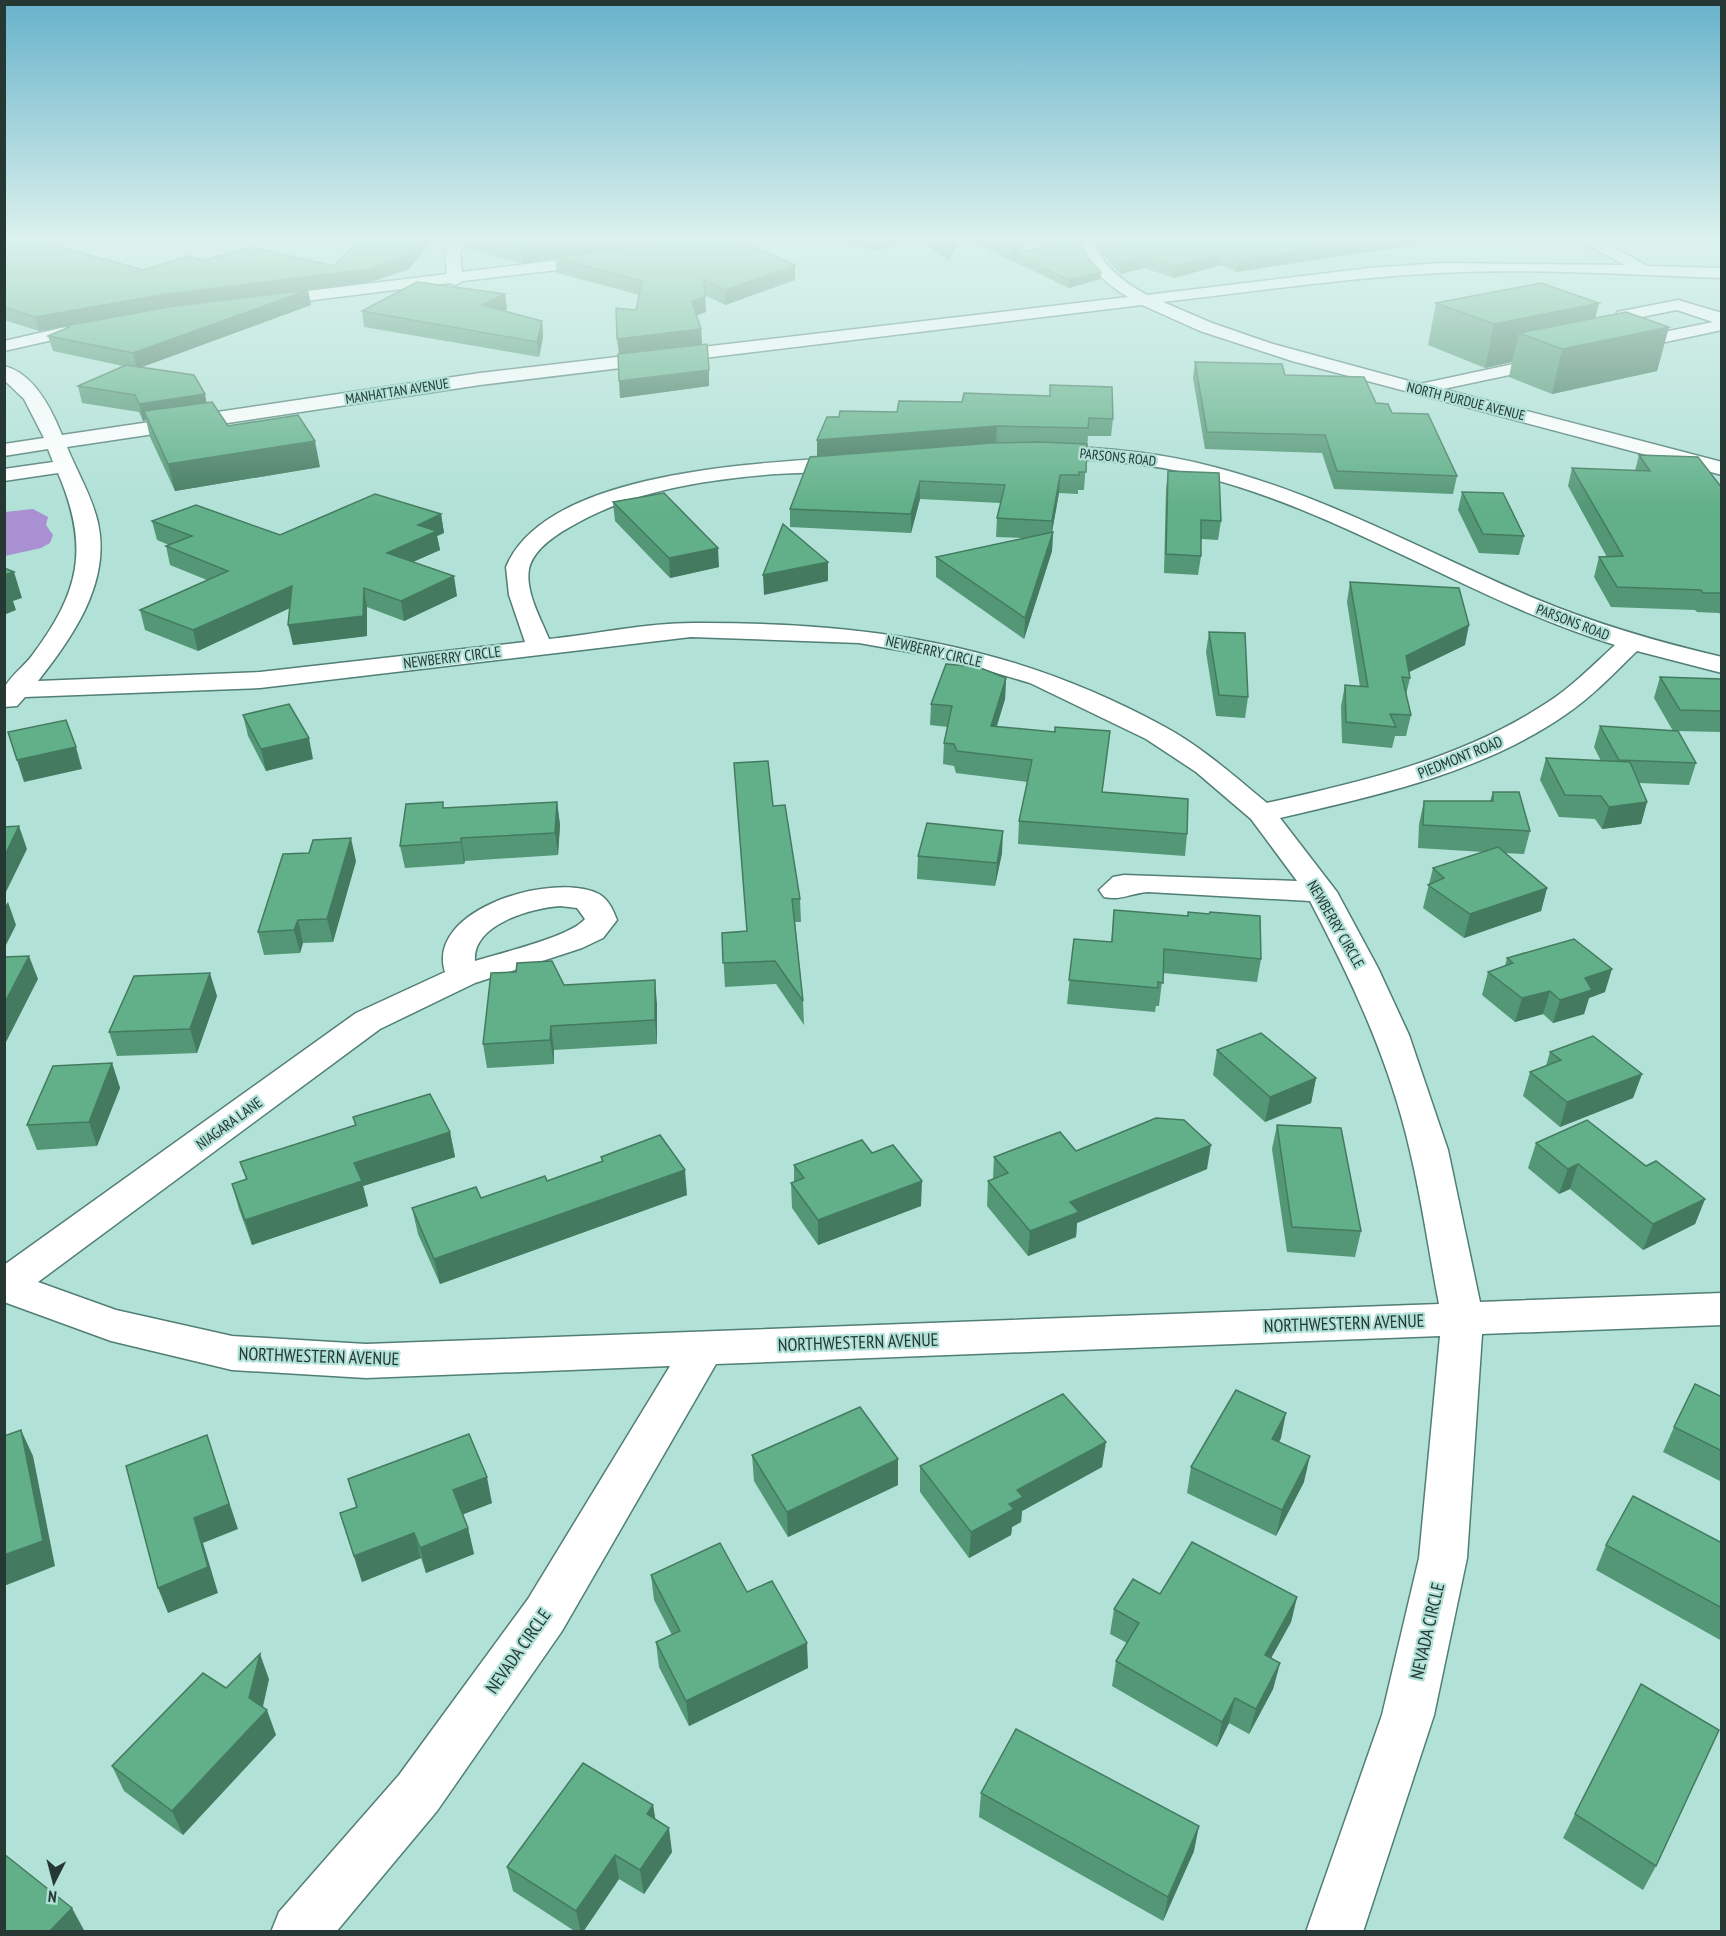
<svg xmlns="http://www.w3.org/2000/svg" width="1726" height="1936" font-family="'PT Sans Narrow',sans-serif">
<rect width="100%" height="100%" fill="#b1e1d7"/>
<polygon fill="#a990d3" points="33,509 48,517 46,525 53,535 50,543 41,548 5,556 5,512"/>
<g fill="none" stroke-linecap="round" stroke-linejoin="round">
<defs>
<g id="minor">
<polygon points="453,238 469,238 460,252 462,272 599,255 607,260 599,265 463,281 456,285 450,283 266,306 258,301 266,296 447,274 445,252"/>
<polygon points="722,238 757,238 750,242 695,252 687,247 690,244"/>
<path d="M1078 238H1092C1101 265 1123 282 1147 295L1369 268 1441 263 1625 265 1573 238 1603 241 1647 266 1722 268V278C1628 275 1533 268 1439 273 1347 278 1255 291 1163 302L1212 323 1273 344 1420 384 1555 355 1561 356 1564 360 1561 364 1443 389 1722 462V475L1292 361 1200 331 1142 305 480 385 67 447C77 472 92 496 98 523 111 582 73 637 38 681L260 672 525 642 509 595 506 567C546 470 762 463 851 457L858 459 861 463 858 467C832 474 803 472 776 474 704 480 633 490 570 527 554 536 533 550 529 569 525 592 541 619 549 639 596 634 646 623 693 623 865 622 1012 643 1165 727 1202 747 1234 776 1267 803 1364 781 1461 759 1545 704 1571 688 1593 665 1615 645 1472 601 1346 513 1201 476 1150 463 1096 459 1043 458L1036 456 1033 452 1036 448 1043 446C1101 447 1158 452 1214 467 1327 496 1429 554 1536 599 1596 624 1658 642 1722 657V673L1637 651C1614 673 1592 697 1565 715 1481 773 1378 795 1280 818L1337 892 1378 968 1409 1035 1448 1150 1480 1302 1722 1293V1325L1482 1334 1467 1558 1434 1715 1363 1932H1306L1382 1715 1419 1558 1440 1336 716 1364 562 1631 437 1811 336 1932H271L279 1912 399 1775 528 1599 670 1366 366 1378 232 1370 111 1341 4 1302V1265L356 1013 445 972C425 909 554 871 599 894 609 900 613 910 617 920L603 938 582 948 475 983 380 1029 38 1282 116 1310 232 1336 366 1344 1439 1304C1429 1253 1422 1201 1410 1151 1390 1062 1352 981 1310 901L1148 892C1132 893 1120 901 1104 897L1099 890 1113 877 1124 875 1297 881 1251 819 1196 772 1146 739 1030 683 949 659 859 643 691 637 260 688 25 697 17 706 4 707C4 702 3 693 4 689 8 678 24 666 31 657 80 592 90 548 58 473L4 481V469L53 462 48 449 4 456V444L44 438 24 399 4 380V366C34 373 52 410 62 435L480 373 1128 297C1104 283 1085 265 1078 238ZM560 906 577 908 585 919C570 937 500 953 475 961 472 924 532 908 560 906Z"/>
<path d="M1678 300 1722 313V330L1623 351 1615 350 1612 346 1617 312ZM1677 310 1713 322 1630 339 1631 319Z"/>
<polygon points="96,320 104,325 102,329 4,351 4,341"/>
</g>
</defs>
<use href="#minor" stroke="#517e75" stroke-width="3"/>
<use href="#minor" fill="#fff" fill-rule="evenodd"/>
</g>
<g fill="#539776">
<polygon points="4,238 36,240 143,270 204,260 334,266 361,238 451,238 448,243 434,239 409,269 371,282 308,290 311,305 141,367 206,402 228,426 320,467 175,491 150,437 146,420 143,421 139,412 82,403 78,386 123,366 53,351 48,336 66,329 65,327 39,331 4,320"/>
<polygon points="464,238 734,238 795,280 725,305 705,295 706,312 696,315 701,329 702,344 707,344 709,386 620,398 619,354 636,310 640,295 557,273 555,259 523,263 465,248"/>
<polygon points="817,238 911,238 877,250"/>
<polygon points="916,238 961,238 948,261"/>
<polygon points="964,238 1032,238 1019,253 1089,259 1101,272 1100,279 1069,288 1013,261 1014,259 1012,261"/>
<polygon points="1095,238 1453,238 1453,239 1236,272 1221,265 1174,278 1144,268 1120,274 1103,255 1095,240"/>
<polygon points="505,294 507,309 503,311 542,321 543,337 539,357 364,327 362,311"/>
<polygon points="1436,303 1596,318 1669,327 1657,371 1552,394 1509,377 1512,362 1485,368 1428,345"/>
<polygon points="1195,362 1285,375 1376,403 1392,413 1457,476 1453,494 1334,489 1322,453 1205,449 1193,378"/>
<polygon points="897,412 1113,419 1111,436 1088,436 1084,490 1078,490 1078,494 1059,493 1052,532 1053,532 1052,551 1024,639 936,577 936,557 1024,538 996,537 997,518 1001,503 920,499 911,533 790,527 790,509 839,417"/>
<polygon points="1639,455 1722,488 1722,616 1719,613 1697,612 1695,610 1611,607 1594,577 1599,557 1607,557 1568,486 1572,468 1635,471"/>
<polygon points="1168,471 1221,521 1218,540 1201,539 1201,556 1198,575 1164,573 1166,489"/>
<polygon points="1462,492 1524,536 1519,555 1479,553 1458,510"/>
<polygon points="613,502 719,567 670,578 615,521"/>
<polygon points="441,514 444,533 437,536 440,550 413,562 457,596 404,621 367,607 367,636 293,645 290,608 198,651 145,630 140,610 207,580 170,565 166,546 169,545 157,540 152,521 280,535"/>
<polygon points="1350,582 1465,645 1409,672 1410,678 1406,695 1411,715 1406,736 1395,736 1392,748 1342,743 1341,706 1345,685 1360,687 1347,602"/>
<polygon points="1209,632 1248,697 1245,718 1216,716 1206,652"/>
<polygon points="1660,677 1721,679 1722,732 1676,731 1696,763 1689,785 1639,783 1647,802 1641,824 1602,829 1595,819 1559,817 1540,780 1546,758 1601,761 1594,747 1600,726 1673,731 1654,698"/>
<polygon points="1006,678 1005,699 997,726 1103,792 1187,834 1185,856 1018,844 1019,821 1027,782 956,773 954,766 943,764 944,743 948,727 930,725 931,704"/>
<polygon points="243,715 313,759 266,771 248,736"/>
<polygon points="734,763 773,806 800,899 801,922 795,922 803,1001 804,1025 776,984 725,987 722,933 747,931"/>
<polygon points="1493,792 1530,831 1524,854 1504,853 1547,888 1541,911 1464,938 1423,908 1433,868 1484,852 1418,848 1419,824 1424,801 1490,801"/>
<polygon points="557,802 560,825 558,855 465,861 464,864 405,868 400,846 444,808"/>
<polygon points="1002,853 995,886 917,879 918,856"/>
<polygon points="356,861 333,942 303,943 300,953 264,955 258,932"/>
<polygon points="1114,910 1261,959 1257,982 1163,973 1159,1006 1156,1006 1155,1012 1067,1004 1074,939 1111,942"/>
<polygon points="1507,958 1605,992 1589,998 1584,1014 1553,1023 1543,1014 1515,1022 1482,995 1488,972 1505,966"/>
<polygon points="564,985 657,1004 657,1044 554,1050 554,1064 487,1068 483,1044"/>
<polygon points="217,996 197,1053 117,1056 109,1032"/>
<polygon points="1217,1050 1316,1078 1311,1103 1265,1122 1213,1075"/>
<polygon points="1550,1052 1642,1074 1633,1098 1560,1127 1523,1096 1530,1072 1546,1066"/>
<polygon points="112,1063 120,1088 97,1146 37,1150 27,1125"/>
<polygon points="353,1117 450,1132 455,1157 363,1186 368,1206 252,1245 239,1209 232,1184 246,1179 240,1162 355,1125"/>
<polygon points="1277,1125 1361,1231 1355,1257 1287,1252 1272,1149"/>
<polygon points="1536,1143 1646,1166 1705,1199 1695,1224 1643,1250 1570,1189 1559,1194 1528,1168"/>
<polygon points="1076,1151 1207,1169 1077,1223 1076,1237 1028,1256 987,1206 988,1181 993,1179 994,1157"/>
<polygon points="872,1153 921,1206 818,1245 792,1208 791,1183 794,1182 794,1165"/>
<polygon points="601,1157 687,1195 440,1284 418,1234 412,1208 481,1198 547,1181 602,1162"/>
<polygon points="1722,1397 1722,1482 1663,1452 1674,1427"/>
<polygon points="1281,1438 1279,1442 1304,1482 1276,1536 1187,1493 1191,1467"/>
<polygon points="752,1455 898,1485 788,1537 754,1481"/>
<polygon points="920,1466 1102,1467 1022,1511 1021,1522 1012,1527 1011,1535 969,1558 920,1492"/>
<polygon points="348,1479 492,1503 463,1514 468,1528 474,1554 426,1573 421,1558 362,1582 340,1513 356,1507"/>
<polygon points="1722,1543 1722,1641 1596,1570 1606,1545"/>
<polygon points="651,1575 747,1592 808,1668 689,1726 659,1667 656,1642 672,1635 654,1600"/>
<polygon points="1160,1594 1297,1597 1291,1622 1271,1658 1280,1663 1273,1689 1249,1734 1229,1723 1217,1747 1112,1686 1116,1661 1127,1643 1110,1634 1114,1609"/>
<polygon points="269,1679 263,1707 276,1735 183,1835 124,1791 112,1766 226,1688"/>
<polygon points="981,1793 1194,1851 1163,1921 979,1817"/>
<polygon points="653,1805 655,1819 672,1852 644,1894 619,1879 583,1932 576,1932 513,1891 507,1867"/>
<polygon points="1575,1814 1656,1866 1643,1890 1563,1838"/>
</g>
<g fill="#447b60">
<polygon points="12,238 44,238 14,246"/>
<polygon points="422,238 434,238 434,239 409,269 371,282 308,290 311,305 137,369 133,353 169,308 39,331 35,317 166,294 369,269"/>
<polygon points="607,238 703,238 523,263 521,250"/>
<polygon points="877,238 911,238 877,250"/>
<polygon points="955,238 961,238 948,261 949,248"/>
<polygon points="1022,238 1032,238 1016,256 1014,254 1014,259 1012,261 1012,248"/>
<polygon points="1385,238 1453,238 1453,239 1236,272 1238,260"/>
<polygon points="1222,254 1221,265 1174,278 1175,266"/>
<polygon points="1145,256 1144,268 1120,274 1121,262"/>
<polygon points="795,265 795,280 725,305 725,290"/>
<polygon points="1101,272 1100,279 1069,288 1069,280"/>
<polygon points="505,294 507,309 484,320 482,305"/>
<polygon points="705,297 706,312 693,317 692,301"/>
<polygon points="1599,303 1589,344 1669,327 1657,371 1552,394 1562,349 1519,333 1512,362 1485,368 1494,324"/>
<polygon points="542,321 543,337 539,357 537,342"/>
<polygon points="701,329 702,345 619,354 617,339"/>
<polygon points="709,370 709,386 620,398 619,381"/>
<polygon points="205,394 208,411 144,411 146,420 143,421 139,404"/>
<polygon points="997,426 996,444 817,458 817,440"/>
<polygon points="315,441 320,467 175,491 168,464"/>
<polygon points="1060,475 1059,493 1051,537 1053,532 1052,551 1024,639 1025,618 1051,538 1052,521"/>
<polygon points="920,481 920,499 911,533 911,514"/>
<polygon points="441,514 444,533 437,536 440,550 390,572 387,553 418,525"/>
<polygon points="718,548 719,567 670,578 669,558"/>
<polygon points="828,562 828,581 764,595 763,575"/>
<polygon points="14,572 22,598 13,601 16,610 4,615 4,575"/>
<polygon points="454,576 457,596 404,621 401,601"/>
<polygon points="292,586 296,605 198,651 193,630"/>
<polygon points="364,588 367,607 367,636 293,645 288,625"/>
<polygon points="1469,625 1465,645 1401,676 1406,656"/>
<polygon points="1006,678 1005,699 990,747 991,726"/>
<polygon points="309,738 313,759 266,771 261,749"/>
<polygon points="76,747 82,769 24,782 17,760"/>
<polygon points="557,802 560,825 558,855 555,833"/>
<polygon points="1647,802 1641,824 1602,829 1609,807"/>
<polygon points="19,826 27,849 4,896 4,857"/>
<polygon points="1003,831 1002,853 995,886 997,863"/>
<polygon points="351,838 356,861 333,942 327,919"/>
<polygon points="461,838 465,861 464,864 461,842"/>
<polygon points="1547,888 1541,911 1464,938 1470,914"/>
<polygon points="8,902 16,925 4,949 4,908"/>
<polygon points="298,920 303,943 300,953 294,930"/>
<polygon points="29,956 38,979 4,1046 4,1004"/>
<polygon points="1612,969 1605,992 1589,998 1584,1014 1553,1023 1560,1000 1585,978"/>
<polygon points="210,973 217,996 197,1053 190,1029"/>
<polygon points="655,980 657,1004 657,1044 655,1020"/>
<polygon points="1550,991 1543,1014 1515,1022 1522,998"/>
<polygon points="551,1026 554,1050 554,1064 550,1040"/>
<polygon points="112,1063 120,1088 97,1146 89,1122"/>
<polygon points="1642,1074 1633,1098 1560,1127 1567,1102"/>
<polygon points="1316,1078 1311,1103 1265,1122 1270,1097"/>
<polygon points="450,1132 455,1157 363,1186 368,1206 252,1245 245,1220 354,1163"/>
<polygon points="1211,1145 1207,1169 1077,1223 1076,1237 1028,1256 1030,1231 1070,1202"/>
<polygon points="1578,1164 1570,1189 1559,1194 1568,1169"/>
<polygon points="685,1170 687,1195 440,1284 434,1259"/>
<polygon points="922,1181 921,1206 818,1245 818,1220"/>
<polygon points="1705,1199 1695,1224 1643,1250 1653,1224"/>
<polygon points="1286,1413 1281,1438 1266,1464 1272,1439"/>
<polygon points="21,1430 33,1456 55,1566 4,1586 4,1555"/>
<polygon points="207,1435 238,1529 203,1543 218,1593 168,1613 158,1588 194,1518"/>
<polygon points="1106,1442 1102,1467 1022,1511 1021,1522 1012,1527 1011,1535 969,1558 971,1532 1009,1504 1017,1490"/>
<polygon points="1310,1456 1304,1482 1276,1536 1282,1510"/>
<polygon points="898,1459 898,1485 788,1537 787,1512"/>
<polygon points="487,1477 492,1503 459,1516 453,1490"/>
<polygon points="468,1528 474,1554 426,1573 420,1548"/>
<polygon points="414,1533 421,1558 362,1582 354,1556"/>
<polygon points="1297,1597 1291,1622 1259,1680 1265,1655"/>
<polygon points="807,1643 808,1668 689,1726 686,1701"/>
<polygon points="260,1654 269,1679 260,1717 267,1710 276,1735 183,1835 172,1811 249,1698"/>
<polygon points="1280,1663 1273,1689 1249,1734 1256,1709"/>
<polygon points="1235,1698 1229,1723 1217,1747 1222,1722"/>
<polygon points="653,1805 657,1829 647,1814"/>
<polygon points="1199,1826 1194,1851 1163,1921 1168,1897"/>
<polygon points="669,1828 672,1852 644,1894 640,1870"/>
<polygon points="615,1855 619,1879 583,1932 581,1932 576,1911"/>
<polygon points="72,1908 85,1932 49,1932"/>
</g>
<g fill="#61b089" stroke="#447b60" stroke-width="1.5">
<polygon points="4,238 29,238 143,270 189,256 204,260 252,247 334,266 361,238 422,238 407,255 369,269 166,294 35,317 4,307"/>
<polygon points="477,238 607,238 521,250"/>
<polygon points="695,238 734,238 795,265 725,290 704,280 705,297 692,301 701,329 617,339 616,308 636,310 642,281 555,258"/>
<polygon points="934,238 955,238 949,248"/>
<polygon points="991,238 1022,238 1012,248"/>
<polygon points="1075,238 1079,238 1089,259 1101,272 1069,280 1014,254"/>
<polygon points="1101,238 1385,238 1238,260 1222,254 1175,266 1145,256 1121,262 1104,244"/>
<polygon points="417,282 505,294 482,305 542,321 537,342 362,311"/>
<polygon points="1541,283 1599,303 1494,324 1436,303"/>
<polygon points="308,290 133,353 48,336 69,327 65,326 169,307"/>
<polygon points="1626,312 1669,327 1562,349 1519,333"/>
<polygon points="707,344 709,370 619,381 618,354"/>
<polygon points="1195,362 1282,364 1285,375 1364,377 1376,403 1388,404 1392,413 1428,414 1457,476 1337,471 1325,435 1207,432"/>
<polygon points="126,365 194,375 205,394 139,404 135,395 78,386"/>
<polygon points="1050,385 1112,387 1113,419 1089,418 1088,428 997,426 817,440 827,417 839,417 840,411 897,412 899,401 962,402 964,393 1050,396"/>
<polygon points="212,402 228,426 298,415 315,441 168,464 144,411"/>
<polygon points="1040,442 1087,444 1086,472 1079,472 1079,475 1060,475 1052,521 997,518 1005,485 920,481 911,514 790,509 810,457 992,443"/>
<polygon points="1639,455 1698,457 1722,488 1722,593 1703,593 1701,590 1617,587 1599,557 1623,556 1572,468 1650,471"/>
<polygon points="1168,471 1219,473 1221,521 1201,520 1201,556 1166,554"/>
<polygon points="1462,492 1503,493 1524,536 1483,534"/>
<polygon points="664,493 718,548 669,558 613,502"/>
<polygon points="375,494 441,514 418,525 437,531 387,553 454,576 401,601 364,588 363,616 288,625 292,586 193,630 140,610 228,571 166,546 192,536 152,521 196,505 280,535"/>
<polygon points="783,524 828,562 763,575"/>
<polygon points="1053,532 1025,618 936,557"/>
<polygon points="4,568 14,572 4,575"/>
<polygon points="1350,582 1459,588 1469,625 1406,656 1410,678 1402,677 1411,715 1390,714 1396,727 1346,722 1345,685 1368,687"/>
<polygon points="1209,632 1245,633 1248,697 1219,695"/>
<polygon points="946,664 978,667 1006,678 991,726 1055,732 1055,727 1110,731 1102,792 1188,799 1187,834 1019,821 1032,760 957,751 954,744 944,743 952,706 931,704"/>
<polygon points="1660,677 1721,679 1722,711 1680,710"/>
<polygon points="289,704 309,738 261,749 243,715"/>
<polygon points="66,720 76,747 17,760 8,732"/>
<polygon points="1600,726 1678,731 1696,763 1619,760"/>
<polygon points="1546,758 1630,762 1647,802 1609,807 1601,796 1565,795"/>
<polygon points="768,761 773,806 785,805 800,899 792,899 803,1001 775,961 723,963 722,933 747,931 734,763"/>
<polygon points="1493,792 1519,792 1530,831 1423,825 1424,801 1493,801"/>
<polygon points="443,802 443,808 557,802 555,833 461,838 461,842 400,846 406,804"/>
<polygon points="927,823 1003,831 997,863 918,856"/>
<polygon points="19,826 4,857 4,827"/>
<polygon points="351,838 327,919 298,920 294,930 258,932 283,854 309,853 313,840"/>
<polygon points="1498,847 1547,888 1470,914 1428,885 1444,878 1433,868"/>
<polygon points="1114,910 1188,916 1188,912 1209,914 1210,912 1260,916 1261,959 1164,949 1163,983 1158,982 1158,988 1069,980 1074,939 1112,942"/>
<polygon points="1574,939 1612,969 1585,978 1592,990 1560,1000 1550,991 1522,998 1488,972 1513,963 1507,958"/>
<polygon points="29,956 4,1004 4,957"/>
<polygon points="552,961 564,985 655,980 655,1020 551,1026 550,1040 483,1044 491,973 516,972 517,963"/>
<polygon points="210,973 190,1029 109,1032 134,976"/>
<polygon points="1261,1033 1316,1078 1270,1097 1217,1050"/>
<polygon points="1593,1036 1642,1074 1567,1102 1530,1072 1561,1060 1550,1052"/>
<polygon points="112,1063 89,1122 27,1125 53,1066"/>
<polygon points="430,1094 450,1132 354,1163 362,1181 245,1220 232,1184 247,1179 240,1162 356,1125 353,1117"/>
<polygon points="1156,1118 1184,1120 1211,1145 1070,1202 1079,1212 1030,1231 988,1181 1008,1173 994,1157 1060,1132 1076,1151"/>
<polygon points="1587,1120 1646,1166 1656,1161 1705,1199 1653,1224 1578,1164 1568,1169 1536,1143"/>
<polygon points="1277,1125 1341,1128 1361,1231 1292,1227"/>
<polygon points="660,1135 685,1170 434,1259 412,1208 476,1187 481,1198 545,1176 547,1181 603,1161 601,1157"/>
<polygon points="862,1140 872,1153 893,1145 922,1181 818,1220 791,1183 804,1178 794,1165"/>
<polygon points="1695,1384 1722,1397 1722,1451 1674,1427"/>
<polygon points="1236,1390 1286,1413 1272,1439 1310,1456 1282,1510 1191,1467"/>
<polygon points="1063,1394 1106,1442 1017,1490 1023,1497 1009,1504 1014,1509 971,1532 920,1466"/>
<polygon points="860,1407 898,1459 787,1512 752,1455"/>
<polygon points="21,1430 43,1541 4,1555 4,1436"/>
<polygon points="469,1434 487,1477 453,1490 468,1528 420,1548 414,1533 354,1556 340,1513 357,1507 348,1479"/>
<polygon points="207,1435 229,1504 194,1518 208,1567 158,1588 126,1466"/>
<polygon points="1633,1496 1722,1543 1722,1608 1606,1545"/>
<polygon points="1192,1542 1297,1597 1265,1655 1280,1663 1256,1709 1235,1698 1222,1722 1116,1661 1139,1623 1114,1609 1133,1579 1160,1594"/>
<polygon points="720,1543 747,1592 772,1581 807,1643 686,1701 656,1642 680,1631 651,1575"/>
<polygon points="260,1654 249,1698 267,1710 172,1811 112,1766 203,1673 226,1688"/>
<polygon points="1641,1684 1719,1730 1656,1866 1575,1814"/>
<polygon points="1016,1729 1199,1826 1168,1897 981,1793"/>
<polygon points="583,1763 653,1805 647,1814 669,1828 640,1870 615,1855 576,1911 507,1867"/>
<polygon points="4,1854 72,1908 49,1932 4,1932"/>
</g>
<linearGradient id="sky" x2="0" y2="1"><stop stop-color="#67b2ca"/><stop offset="0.47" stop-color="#dcf2ed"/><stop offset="1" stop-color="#dcf2ed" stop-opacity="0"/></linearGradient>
<rect width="1726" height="509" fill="url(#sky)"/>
<g text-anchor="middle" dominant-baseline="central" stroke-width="4.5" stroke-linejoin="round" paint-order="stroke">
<g font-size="14" fill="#253834" stroke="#b1e1d7">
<text transform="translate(397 391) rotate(-9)">MANHATTAN AVENUE</text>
<text transform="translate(1466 401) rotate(14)">NORTH PURDUE AVENUE</text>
<text transform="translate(1118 457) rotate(6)">PARSONS ROAD</text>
<text transform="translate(1573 622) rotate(21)">PARSONS ROAD</text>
</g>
<g font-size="15" fill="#253834" stroke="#b1e1d7">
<text transform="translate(934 651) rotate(13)">NEWBERRY CIRCLE</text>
<text transform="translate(452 657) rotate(-7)">NEWBERRY CIRCLE</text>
<text transform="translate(1460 757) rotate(-22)">PIEDMONT ROAD</text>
<text transform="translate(1336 924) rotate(60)">NEWBERRY CIRCLE</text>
<text transform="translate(229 1123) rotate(-36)">NIAGARA LANE</text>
</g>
<g font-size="18" fill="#253834" stroke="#b1e1d7">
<text transform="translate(1344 1323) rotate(-2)">NORTHWESTERN AVENUE</text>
<text transform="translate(858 1342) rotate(-2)">NORTHWESTERN AVENUE</text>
<text transform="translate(319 1356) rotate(2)">NORTHWESTERN AVENUE</text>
<text transform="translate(1427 1631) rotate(-77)">NEVADA CIRCLE</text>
<text transform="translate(518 1651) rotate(-55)">NEVADA CIRCLE</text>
</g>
</g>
<rect width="1726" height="1936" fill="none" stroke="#253834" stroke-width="12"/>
<g transform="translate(54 1882) rotate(186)" stroke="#b1e1d7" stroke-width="4.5" paint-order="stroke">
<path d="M0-4.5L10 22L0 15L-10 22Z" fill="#253834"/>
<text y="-9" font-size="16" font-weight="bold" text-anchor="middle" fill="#253834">N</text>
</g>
</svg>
